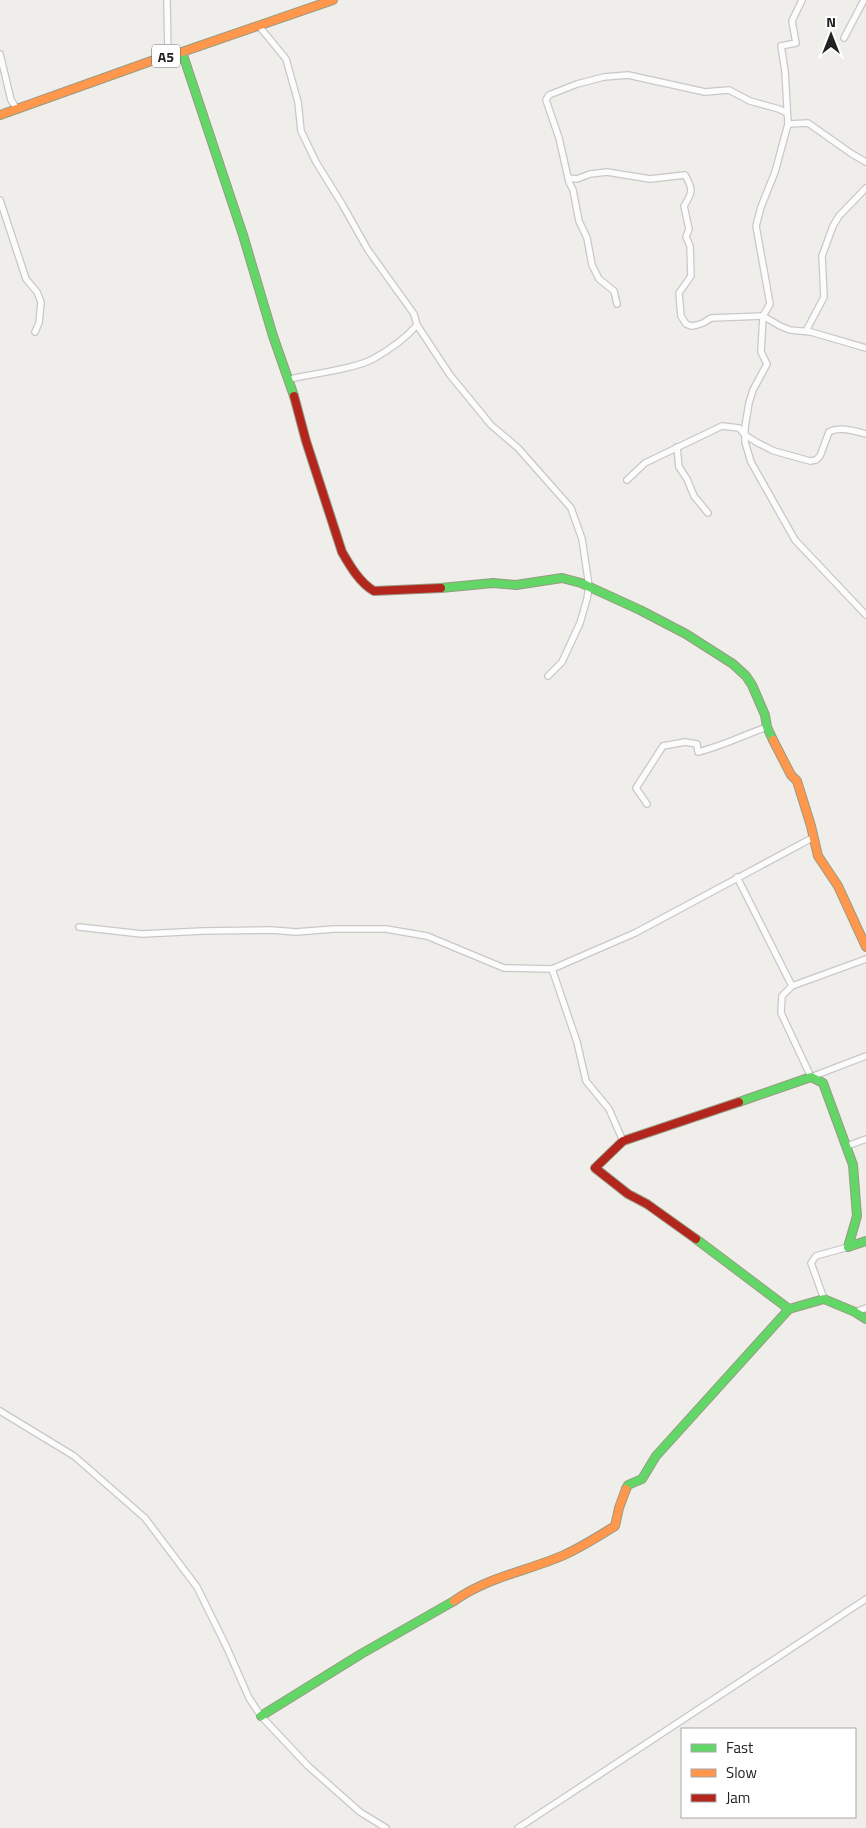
<svg xmlns="http://www.w3.org/2000/svg" width="866" height="1828" font-family="'Titillium Web',sans-serif">
<rect width="100%" height="100%" fill="#f0eeeb"/>
<g fill="none" stroke-linecap="round" stroke-linejoin="round">
<defs>
<g id="street">
<polyline points="167,0 168,55"/>
<polyline points="802,0 792,21 796,43 781,46 785,71 788,124 775,172 761,207 756,226 770,304 763,316 761,352 767,364 753,390 749,403 745,427 745,442 751,462 795,540 866,615"/>
<path d="M259 26 286 59 298 102 301 131 316 162 342 204 368 250 414 314 417 325C405 339 389 350 373 359 354 369 312 374 289 379"/>
<polyline points="844,38 864,0"/>
<polyline points="0,54 11,100 17,109"/>
<polyline points="788,124 808,123 852,154 866,162"/>
<path d="M568 178 577 179 590 174 607 172 650 179 685 175C693 189 693 192 684 206L689 229 686 237 690 246 691 276 679 293 681 316 686 324 691 326 697 325 703 323 711 318 763 316 780 326 790 330 811 332 866 348"/>
<polyline points="0,200 26,279 37,292 41,302 39,323 35,332"/>
<polyline points="617,304 614,291 599,279 592,265 587,238 579,221 573,190 569,182 559,138 546,100 549,95 577,84 604,77 628,75 705,92 729,90 750,101 779,109 787,113"/>
<polyline points="417,325 450,375 491,425 518,448 571,508 582,539 589,586 587,599 580,623 562,662 548,676"/>
<polyline points="806,331 824,297 822,256 833,226 839,216 866,188"/>
<polyline points="677,447 679,467 687,479 694,496 708,513"/>
<path d="M627 480 645 463 722 426 739 428 745 435 756 442 774 451 810 461 816 460 820 456 829 432C839 426 855 431 866 434"/>
<path d="M647 804 636 788 663 746 685 742 697 744 698 752C722 746 744 735 767 727"/>
<polyline points="737,877 792,986"/>
<polyline points="79,927 142,934 203,931 271,930 296,932 334,929 386,929 427,936 504,968 552,969"/>
<polyline points="866,959 792,986 782,996 781,1013 811,1077 866,1056"/>
<polyline points="623,1141 609,1109 586,1081 577,1042 552,969 635,933 814,837"/>
<polyline points="847,1146 866,1139"/>
<polyline points="824,1299 811,1263 816,1256 848,1247"/>
<polyline points="855,1312 866,1308"/>
<polyline points="0,1411 74,1456 145,1518 197,1587 227,1648 249,1698 261,1716 308,1766 360,1812 386,1828"/>
<polyline points="518,1828 866,1599"/>
</g>
<g id="fast">
<polyline points="182,52 243,235 273,336 294,396"/>
<polyline points="441,588 493,583 516,585 562,578 581,583 640,610 686,634 733,664 746,676 752,685 765,715 767,727 773,740"/>
<polyline points="739,1102 811,1077 823,1083 853,1165 857,1216 848,1247 866,1241"/>
<polyline points="696,1239 789,1309 824,1299 855,1312 866,1319"/>
<polyline points="626,1489 628,1485 642,1479 656,1456 789,1309"/>
<polyline points="261,1716 361,1654 454,1601"/>
</g>
<g id="slow">
<polyline points="0,115 168,55 182,52 333,0"/>
<polyline points="773,740 791,775 797,781 811,826 818,856 838,886 866,947"/>
<path d="M454 1601C487 1577 528 1571 564 1555 582 1547 599 1536 615 1526L619 1508 626 1489"/>
</g>
<g id="jam">
<path d="M294 396 306 441 342 552C350 566 360 583 374 591L441 588"/>
<polyline points="696,1239 647,1204 628,1194 595,1168 623,1141 739,1102"/>
</g>
</defs>
<use href="#street" stroke="#c9c8c7" stroke-width="8"/>
<use href="#fast" stroke="#999a82" stroke-width="10"/>
<use href="#slow" stroke="#999a82" stroke-width="10"/>
<use href="#jam" stroke="#999a82" stroke-width="10"/>
<use href="#street" stroke="#fdfcfc" stroke-width="5.5"/>
<use href="#fast" stroke="#63d668" stroke-width="8"/>
<use href="#slow" stroke="#ff974d" stroke-width="8"/>
<use href="#jam" stroke="#b3261e" stroke-width="8"/>
</g>
<g text-anchor="middle" dominant-baseline="central" stroke-width="5" stroke-linejoin="round" paint-order="stroke">
<rect fill="#fff" stroke="#646464" stroke-width="1" x="152" y="44.5" width="28" height="23" rx="4"/>
<g font-size="14" font-weight="bold" fill="#222">
<text x="166" y="56">A5</text>
</g>
</g>
<rect x="681" y="1728" width="175" height="90" fill="#ffffff" stroke="#a7a7a7"/>
<rect x="691" y="1744" width="25" height="8" fill="#63d668" stroke="#a7a7a7"/>
<text x="726" y="1753" font-size="15" fill="#222222">Fast</text>
<rect x="691" y="1769" width="25" height="8" fill="#ff974d" stroke="#a7a7a7"/>
<text x="726" y="1778" font-size="15" fill="#222222">Slow</text>
<rect x="691" y="1794" width="25" height="8" fill="#b3261e" stroke="#a7a7a7"/>
<text x="726" y="1803" font-size="15" fill="#222222">Jam</text>
<g transform="translate(831 35)" stroke="#ffffff" stroke-width="4" paint-order="stroke">
<path d="M0-4L9 19L0 12L-9 19Z" fill="#222222"/>
<text y="-8" font-size="14" font-weight="bold" text-anchor="middle" fill="#222222">N</text>
</g>
</svg>
